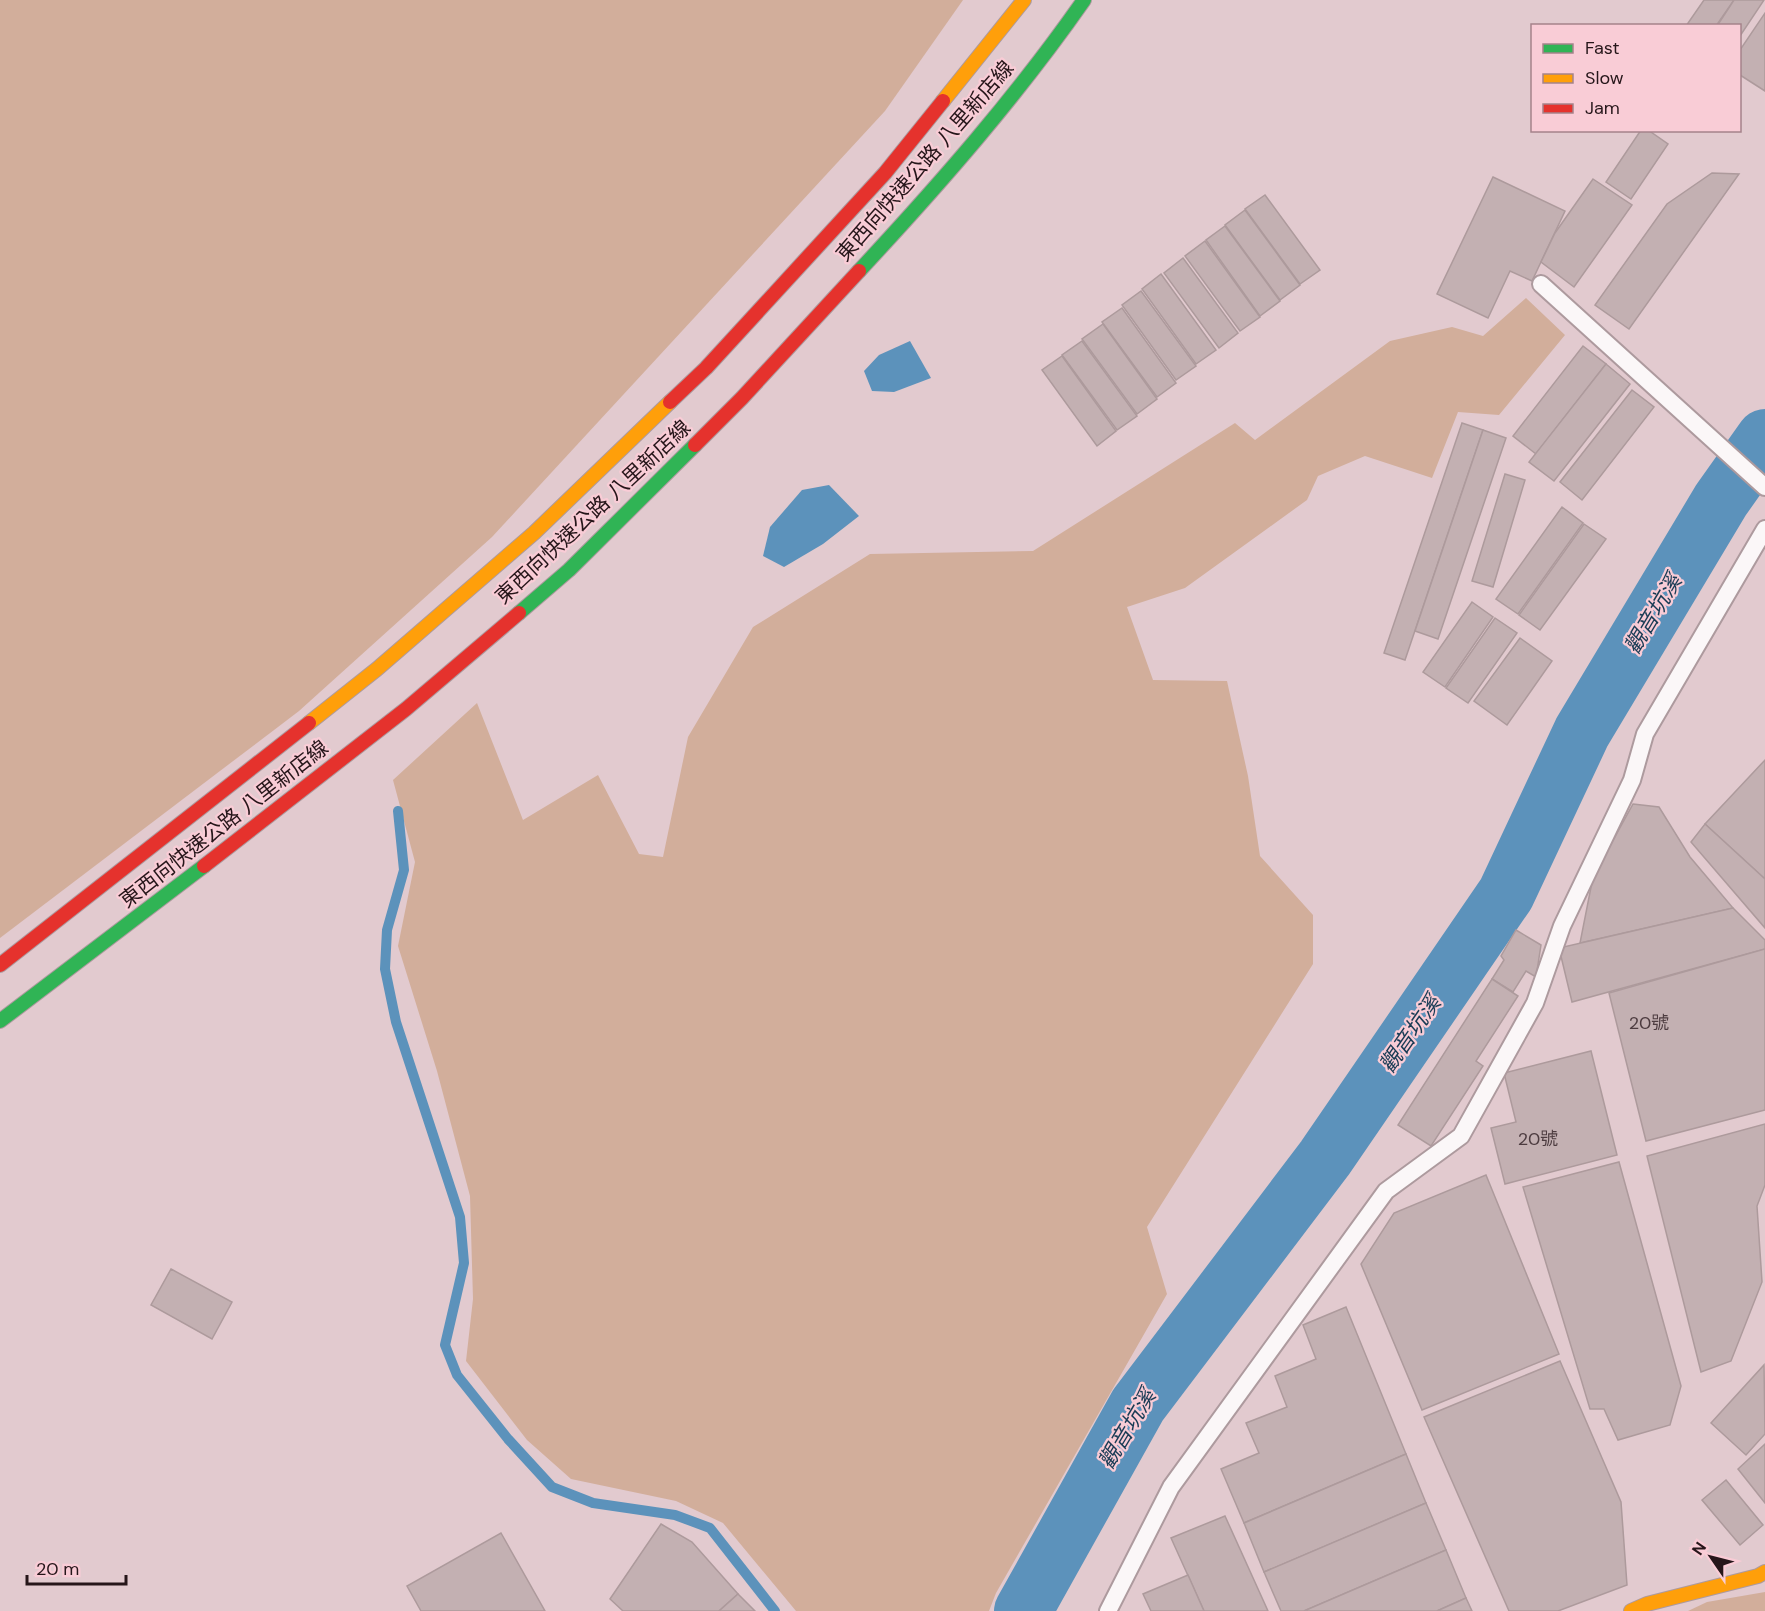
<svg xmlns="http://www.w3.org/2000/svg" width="1765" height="1611" font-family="'DM Sans','Noto Sans TC',sans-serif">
<rect width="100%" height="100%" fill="#e2cacf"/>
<g fill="#d2ae9b">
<polygon points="0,0 963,0 885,111 492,537 299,711 0,938"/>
<polygon points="1526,298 1565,335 1499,415 1458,412 1432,478 1365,456 1318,476 1307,500 1185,588 1127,607 1153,680 1227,681 1248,776 1260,856 1313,915 1313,964 1147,1227 1167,1294 996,1593 989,1611 796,1611 723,1523 676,1501 571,1479 527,1440 466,1361 473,1299 470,1196 437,1071 398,946 415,862 393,780 477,703 523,820 598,775 639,854 663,857 688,737 753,627 870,554 1033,551 1235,423 1255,440 1390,341 1452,327 1483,336"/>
<polygon points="1765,1592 1765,1611 1688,1611 1707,1602"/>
</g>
<g fill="#5c92bb">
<polygon points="910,341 931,378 894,392 872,391 864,371 879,355"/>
<polygon points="829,485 859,516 823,544 784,567 763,556 770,527 802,490"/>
</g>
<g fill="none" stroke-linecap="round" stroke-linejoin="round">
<polyline stroke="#5c92bb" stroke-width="10" points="398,811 404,870 387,930 385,969 396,1022 460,1217 464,1263 445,1345 457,1375 508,1439 552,1487 593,1503 675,1515 710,1528 775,1611"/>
<polyline stroke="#5c92bb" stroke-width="58" points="1023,1611 1138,1405 1325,1158 1506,894 1582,732 1721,500 1765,438"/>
</g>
<g fill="#c3b0b2" stroke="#ad9a9c" stroke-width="1.5">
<polygon points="1704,0 1734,0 1716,26 1686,26"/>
<polygon points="1734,0 1764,0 1740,36 1740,26 1717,26"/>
<polygon points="1765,13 1765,91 1740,75 1740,50"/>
<polygon points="1641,130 1648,130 1668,144 1631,199 1606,182"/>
<polygon points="1712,173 1739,174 1629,329 1595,305 1667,204"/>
<polygon points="1493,177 1565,211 1532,281 1510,271 1488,318 1437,294"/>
<polygon points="1593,179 1632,205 1574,287 1541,262 1555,233"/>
<polygon points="1265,195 1320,270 1300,284 1245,209"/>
<polygon points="1245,210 1300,285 1280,300 1225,225"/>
<polygon points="1225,226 1280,301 1260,316 1206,240"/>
<polygon points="1205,241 1260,317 1240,331 1185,256"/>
<polygon points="1183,258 1238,333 1219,348 1164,273"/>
<polygon points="1161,274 1216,350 1196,364 1142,289"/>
<polygon points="1141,291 1196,366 1176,380 1122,305"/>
<polygon points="1122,308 1176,383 1157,397 1102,322"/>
<polygon points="1103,324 1157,399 1137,414 1082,339"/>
<polygon points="1082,341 1137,416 1117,430 1062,355"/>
<polygon points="1583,346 1606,364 1536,454 1513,436"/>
<polygon points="1062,356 1116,431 1097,446 1042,370"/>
<polygon points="1606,364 1630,384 1554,481 1529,462"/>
<polygon points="1632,390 1654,407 1582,500 1560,482"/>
<polygon points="1462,423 1483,430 1405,660 1384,653"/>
<polygon points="1483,430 1506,438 1438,639 1415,631"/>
<polygon points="1505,474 1525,480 1493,587 1472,581"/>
<polygon points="1562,507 1583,523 1518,614 1496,599"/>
<polygon points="1584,524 1606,539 1540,630 1519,615"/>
<polygon points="1472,602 1493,617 1445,687 1423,672"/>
<polygon points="1495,618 1517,633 1468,703 1446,688"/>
<polygon points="1520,638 1552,661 1507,725 1474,701"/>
<polygon points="1765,760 1765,879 1705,824"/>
<polygon points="1633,804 1659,807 1690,857 1733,908 1580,943 1593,877"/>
<polygon points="1705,824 1765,879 1765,928 1691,842"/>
<polygon points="1733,908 1765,940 1765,949 1572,1002 1559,948"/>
<polygon points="1516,930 1541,945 1536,977 1526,971 1513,992 1492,979 1504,960 1501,956"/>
<polygon points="1765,949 1765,1110 1646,1141 1609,993"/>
<polygon points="1492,979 1518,996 1476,1061 1483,1066 1431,1146 1398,1125"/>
<polygon points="1591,1051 1617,1155 1505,1184 1491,1128 1516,1122 1504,1073"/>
<polygon points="1765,1124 1765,1185 1757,1206 1762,1282 1731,1361 1701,1372 1647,1156"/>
<polygon points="1619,1162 1681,1386 1670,1425 1618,1440 1604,1409 1590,1409 1523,1187"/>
<polygon points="1486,1175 1559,1354 1422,1410 1361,1264 1394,1213"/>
<polygon points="171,1269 232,1302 212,1339 151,1305"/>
<polygon points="1346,1307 1406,1454 1244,1523 1221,1469 1259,1453 1246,1423 1287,1407 1275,1376 1316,1359 1303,1325"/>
<polygon points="1560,1361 1621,1502 1627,1585 1558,1611 1509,1611 1424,1417"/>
<polygon points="1764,1365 1765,1434 1746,1455 1711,1423"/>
<polygon points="1765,1444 1765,1503 1738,1469"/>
<polygon points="1406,1454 1426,1503 1264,1572 1244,1523"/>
<polygon points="1726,1480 1763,1525 1740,1545 1702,1500"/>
<polygon points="1426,1503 1446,1550 1304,1611 1281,1611 1264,1572"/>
<polygon points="1225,1516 1268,1611 1204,1611 1171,1538"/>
<polygon points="661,1524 692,1542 738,1594 719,1611 623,1611 610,1599"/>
<polygon points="501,1533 545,1611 421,1611 407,1586"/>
<polygon points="1446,1550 1466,1598 1437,1611 1304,1611"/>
<polygon points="1188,1575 1204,1611 1151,1611 1143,1594"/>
<polygon points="738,1594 755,1611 719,1611"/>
<polygon points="1466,1598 1472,1611 1437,1611"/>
</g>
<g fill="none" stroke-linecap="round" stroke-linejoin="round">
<defs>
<g id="lane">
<polyline points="1541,284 1765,487"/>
<polyline points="1108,1611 1171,1487 1386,1191 1461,1136 1535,1003 1562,926 1632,780 1645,734 1765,529"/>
</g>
<g id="fast">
<path d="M859 271C939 185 1017 96 1084 0"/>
<polyline points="519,613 569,570 695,445"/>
<polyline points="0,1021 204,866"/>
</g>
<g id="slow">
<polyline points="943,101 1024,0"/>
<polyline points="309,723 377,669 534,533 670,402"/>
<polyline points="1631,1611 1647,1604 1758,1576 1765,1572"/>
</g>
<g id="jam">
<polyline points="670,402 706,368 885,173 943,101"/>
<polyline points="695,445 742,398 859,271"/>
<polyline points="204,866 406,709 519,613"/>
<polyline points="0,965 309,723"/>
</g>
</defs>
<use href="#lane" stroke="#ad9a9e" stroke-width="20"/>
<use href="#fast" stroke="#ad9a9e" stroke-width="16"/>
<use href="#slow" stroke="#ad9a9e" stroke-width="16"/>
<use href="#jam" stroke="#ad9a9e" stroke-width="16"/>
<use href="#lane" stroke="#fbf7f8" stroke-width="16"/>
<use href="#fast" stroke="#30b455" stroke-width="14"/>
<use href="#slow" stroke="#ff9f0a" stroke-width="14"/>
<use href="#jam" stroke="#e5322d" stroke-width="14"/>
</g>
<g text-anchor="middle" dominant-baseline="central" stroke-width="4.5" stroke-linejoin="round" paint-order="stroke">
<g font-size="18" fill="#4d3c40">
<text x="1649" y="1023">20號</text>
<text x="1538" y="1139">20號</text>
</g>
<g font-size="21" fill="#26161a" stroke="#f9ccd6">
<text transform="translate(925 161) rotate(-49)">東西向快速公路 八里新店線</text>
<text transform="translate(593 512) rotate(-43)">東西向快速公路 八里新店線</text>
<text transform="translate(224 824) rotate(-38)">東西向快速公路 八里新店線</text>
</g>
<g font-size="22" font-style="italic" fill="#183b54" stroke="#f9ccd6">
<text transform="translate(1653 614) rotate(-59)">觀音坑溪</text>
<text transform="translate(1410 1034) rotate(-55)">觀音坑溪</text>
<text transform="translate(1127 1429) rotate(-59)">觀音坑溪</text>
</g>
</g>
<rect x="1531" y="24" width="210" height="108" fill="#f9ccd6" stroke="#a5838b" stroke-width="1.5"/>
<rect x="1543" y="44" width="30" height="9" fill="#30b455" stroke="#a5838b" stroke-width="1.5"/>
<text x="1585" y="54" font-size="18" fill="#26161a">Fast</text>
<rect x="1543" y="74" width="30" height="9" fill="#ff9f0a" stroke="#a5838b" stroke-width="1.5"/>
<text x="1585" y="84" font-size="18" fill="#26161a">Slow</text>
<rect x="1543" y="104" width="30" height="9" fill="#e5322d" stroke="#a5838b" stroke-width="1.5"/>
<text x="1585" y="114" font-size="18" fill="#26161a">Jam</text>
<g transform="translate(1711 1557) rotate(305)" stroke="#f9ccd6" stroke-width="4.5" paint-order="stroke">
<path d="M0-4.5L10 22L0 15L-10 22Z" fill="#26161a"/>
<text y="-9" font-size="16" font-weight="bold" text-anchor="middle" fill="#26161a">N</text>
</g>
<path d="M27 1575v9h99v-9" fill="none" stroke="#26161a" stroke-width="3"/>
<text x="36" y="1575" font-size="18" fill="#26161a" stroke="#f9ccd6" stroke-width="4.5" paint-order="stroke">20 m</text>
</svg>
